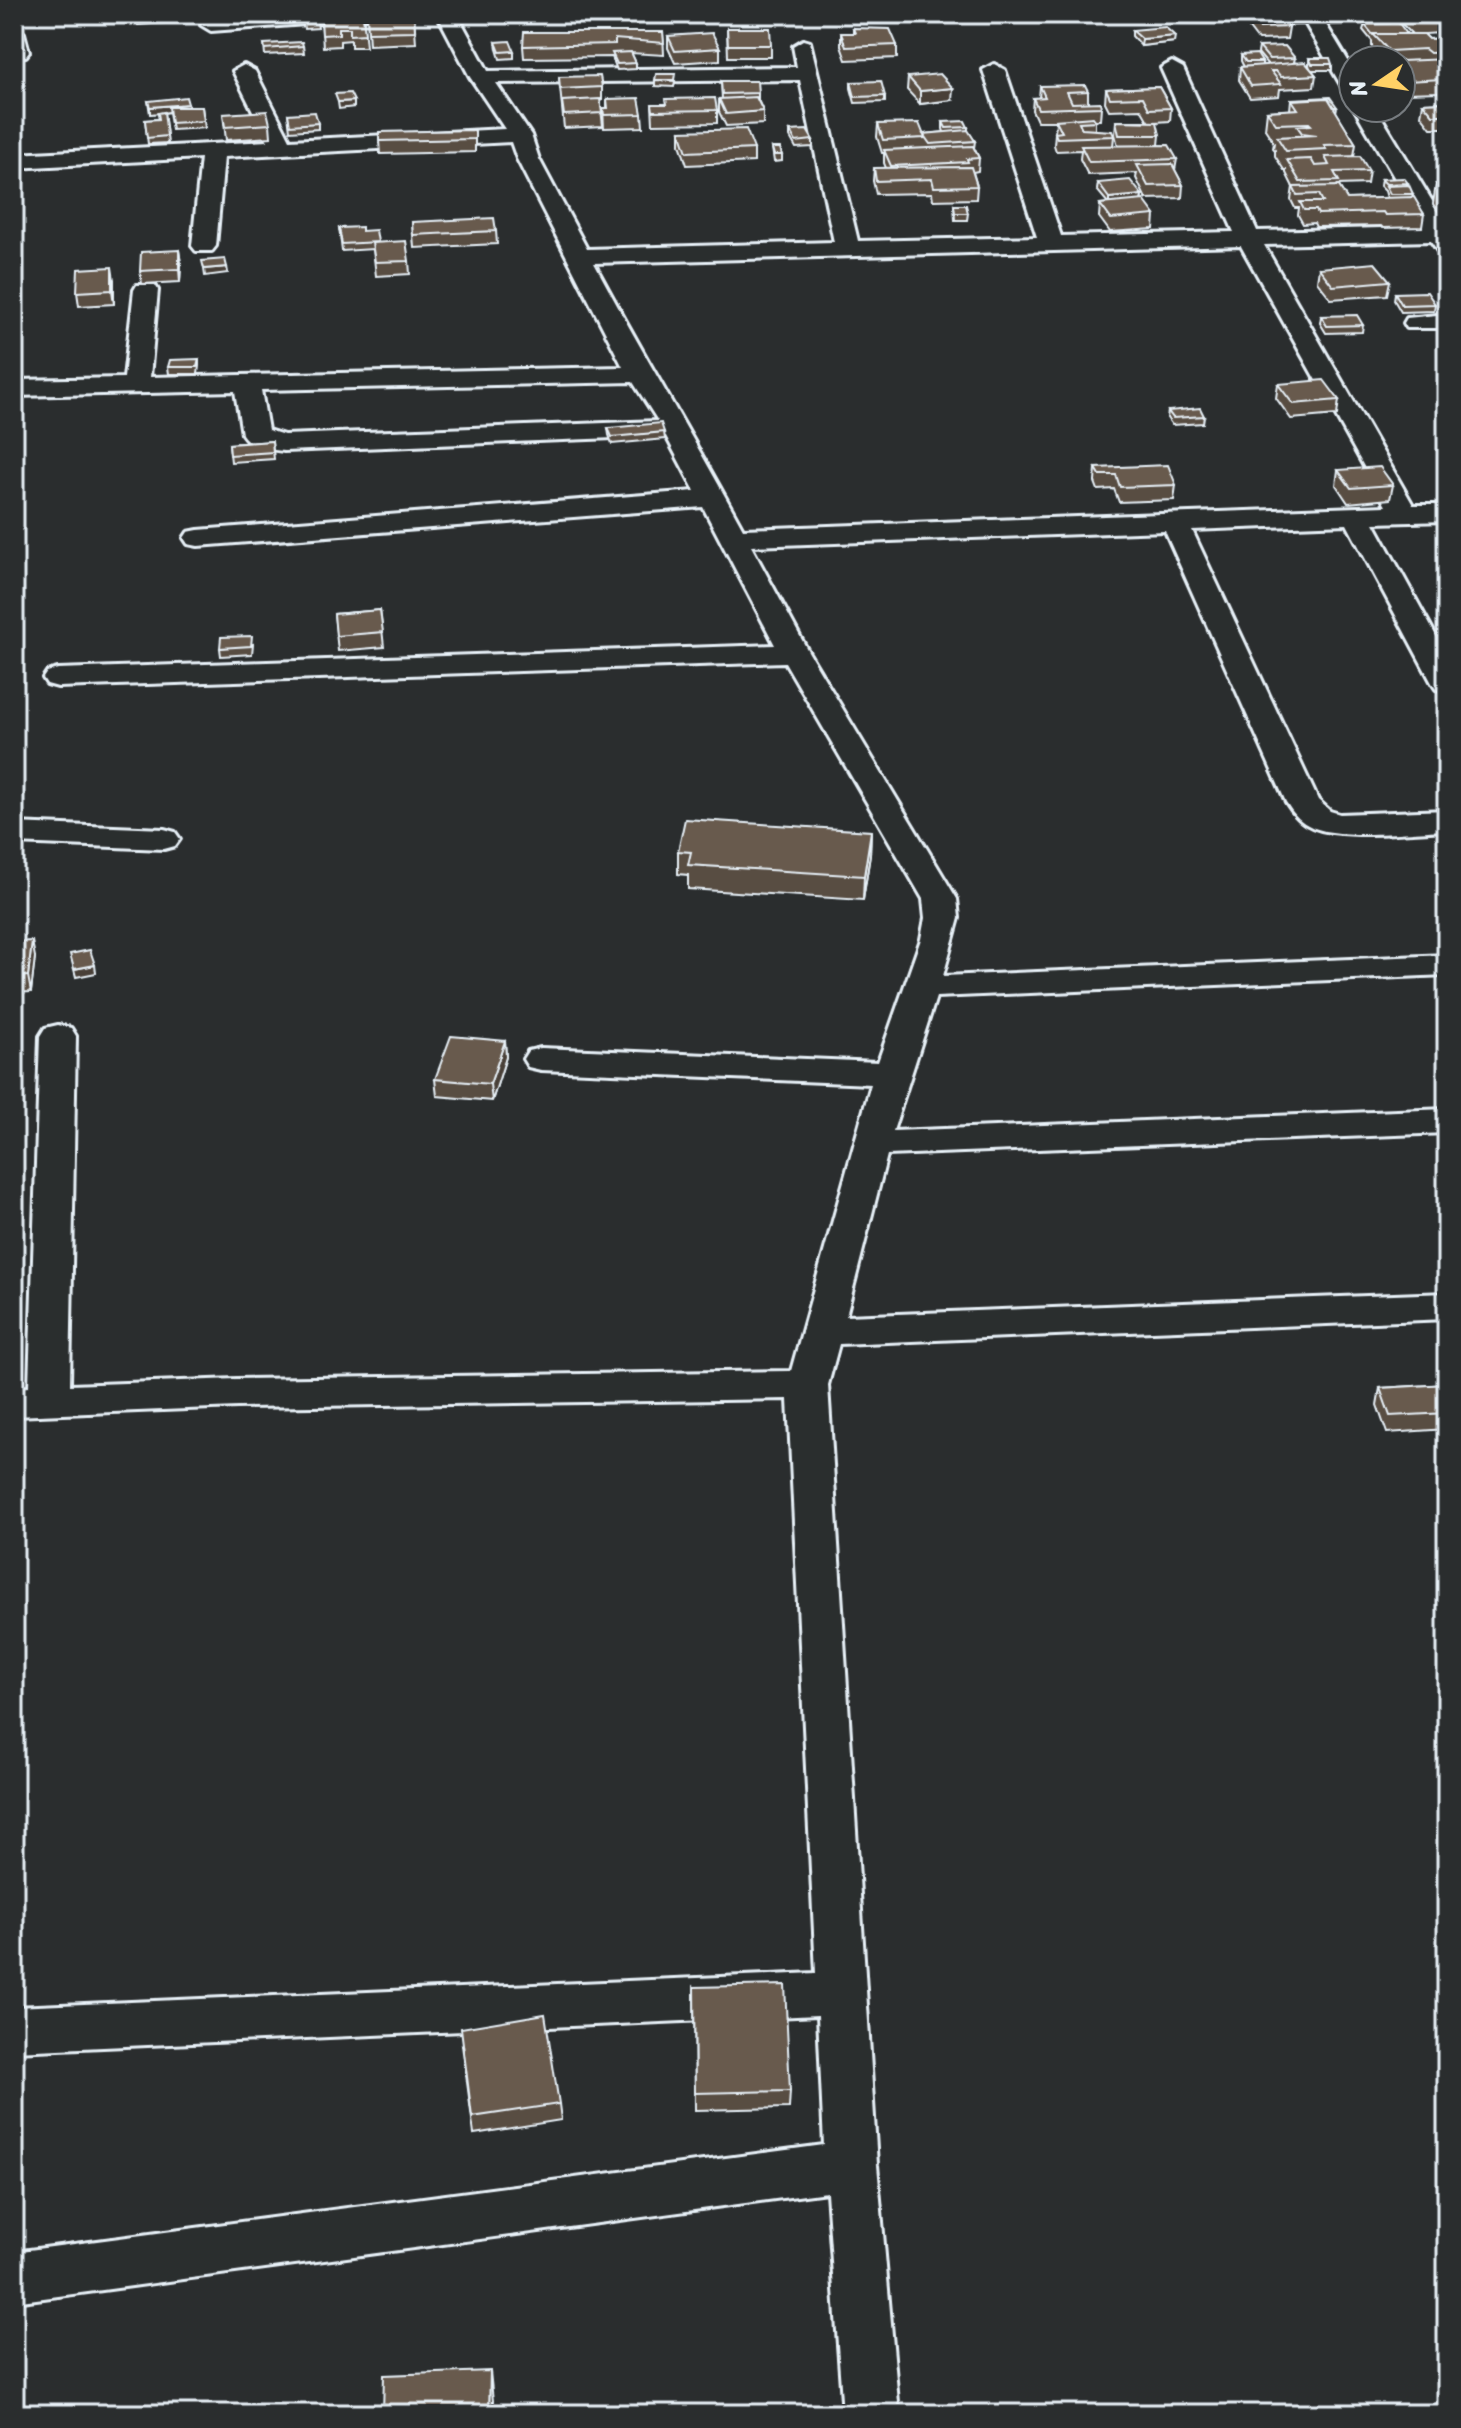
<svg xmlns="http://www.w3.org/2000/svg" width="1461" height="2428" font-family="Sriracha,sans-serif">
<rect width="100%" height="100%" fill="#2a2d2e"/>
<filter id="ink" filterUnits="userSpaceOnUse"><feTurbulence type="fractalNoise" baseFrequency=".0125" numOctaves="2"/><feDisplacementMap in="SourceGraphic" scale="16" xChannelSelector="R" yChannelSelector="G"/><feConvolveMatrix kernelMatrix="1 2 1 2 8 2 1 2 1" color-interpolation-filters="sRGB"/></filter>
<g filter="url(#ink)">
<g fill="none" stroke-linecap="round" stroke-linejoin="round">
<defs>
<g id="minor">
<polygon points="277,14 372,14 362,20 211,31 201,25 211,19"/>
<path d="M437 14H457L488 71 797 67 793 46 803 40 810 42 858 241 1037 237 983 70 994 64 1005 70 1061 236 1234 232 1161 68 1172 62 1183 68 1257 231 1423 227 1354 108H1376L1447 226V255L1439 253 1431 241 1264 245 1413 505H1447V521L1374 523 1447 656V692L1436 689 1432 683 1347 524 1192 530 1318 800 1330 811 1340 814 1447 810V830C1414 831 1335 841 1308 825 1298 820 1292 811 1286 802L1165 531 751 546 809 653 957 899 959 918 943 976 1447 955V975L936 997 893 1131 1447 1109V1133L887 1155 846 1316 1447 1293V1319L839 1344 828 1385 877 2165 899 2414H843L827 2192 14 2302V2252L824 2145 818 2015 14 2051V2007L816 1973 788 1399 237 1407 14 1416V1388L29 1387 40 1036 45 1028 58 1025 71 1028 76 1036 70 1385 237 1379 791 1371 871 1084 541 1070 528 1067 523 1059 528 1051 541 1048 878 1062 921 939 925 918 923 899 785 662 58 687 47 684 43 678 47 672 58 669 775 645 703 507 198 546 188 544 184 538 188 532 198 530 695 491 666 436 284 451C268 449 251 448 242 434L235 391 14 396V380L124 378 134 290 137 285H155L158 290 150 377 623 367 517 159 511 142 224 157 216 246 212 251H196L192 246 201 158 14 168V154L268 141 233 71 244 65 255 71 290 140 505 129 470 77ZM800 80 834 242 587 249 539 159 531 135 496 83ZM1241 246 1386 506 743 529C694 439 642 353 594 263ZM633 382 658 421 284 435 268 430 261 390Z"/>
<polygon points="1245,14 1423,14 1413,20 1325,23 1353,69 1353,93 1345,92 1305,23 1250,25 1240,19"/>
<polygon points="14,27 24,33 29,52 26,56 14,57"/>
<polygon points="1447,314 1447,328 1407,328 1404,323 1407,318"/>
<polygon points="14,823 164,829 175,832 180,839 175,846 164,849 14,843"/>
</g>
</defs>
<use href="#minor" stroke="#e8f1f8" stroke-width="6"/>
<use href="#minor" fill="#2a2d2e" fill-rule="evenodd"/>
</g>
<g fill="#594d43" stroke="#e8f1f8" stroke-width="2">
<polygon points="367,14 414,14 416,43 369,45"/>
<polygon points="1245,14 1279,14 1289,27 1287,39 1258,40 1245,23"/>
<polygon points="1398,14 1436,14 1442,20 1440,33 1424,34 1429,39 1447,38 1447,128 1431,128 1421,115 1423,103 1446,102 1447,97 1444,98 1440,92 1405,93 1401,88 1401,60 1384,60 1372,47 1372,41 1363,30 1365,24 1364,22 1365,16 1383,18 1384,15 1407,34 1412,34 1397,19"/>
<polygon points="316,15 318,28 304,29 302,16"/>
<polygon points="363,16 366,47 351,47 351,40 340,41 340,46 323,47 321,18"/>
<polygon points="727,28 771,45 771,57 728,57"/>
<polygon points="853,28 897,45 897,58 846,60 841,46 841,33 853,33"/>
<polygon points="1132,30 1174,42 1141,46 1132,36"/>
<polygon points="663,32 664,55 631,53 636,63 636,69 617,70 612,57 524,58 523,46"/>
<polygon points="668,36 720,48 720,60 675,63 668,48"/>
<polygon points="496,42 514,51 514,58 500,59 497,49"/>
<polygon points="264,44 303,46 304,53 265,55"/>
<polygon points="1259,47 1295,58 1294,62 1310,68 1309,65 1309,58 1332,64 1332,70 1312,70 1316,75 1314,87 1280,89 1279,96 1250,98 1239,80 1240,67 1244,67 1241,61 1241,55 1262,62 1262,65 1268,65 1258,53"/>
<polygon points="559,77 602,87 602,100 600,100 603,126 564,128"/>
<polygon points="908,77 952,100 920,104 907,90"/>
<polygon points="655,80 675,81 674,87 655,86"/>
<polygon points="721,81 758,93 758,100 763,111 763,124 726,126 719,112 719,99 722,99"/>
<polygon points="851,82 885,96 885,102 855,103 851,88"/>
<polygon points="1040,86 1088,91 1088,103 1101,107 1100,120 1095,120 1095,130 1114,136 1113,146 1118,146 1115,134 1116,121 1148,121 1141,109 1109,110 1105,102 1106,89 1159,87 1171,108 1170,121 1156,122 1160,135 1159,145 1177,159 1175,170 1183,185 1182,198 1146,199 1136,178 1137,173 1088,175 1080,159 1081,150 1056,151 1054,145 1056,121 1037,121 1032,110 1033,98 1039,98"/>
<polygon points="607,99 642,114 643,127 604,128 603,108 607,108"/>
<polygon points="1291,99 1337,107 1336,112 1356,144 1354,156 1369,171 1367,184 1338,185 1347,199 1387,198 1385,191 1380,186 1381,179 1408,183 1407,185 1413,194 1412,197 1424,214 1422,227 1383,228 1381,226 1316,227 1314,223 1303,224 1298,215 1299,208 1295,208 1291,200 1293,187 1286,173 1286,170 1284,170 1275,156 1275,150 1273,148 1274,143 1265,129 1267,111 1290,110"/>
<polygon points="148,101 189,107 202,107 205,128 172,130 169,112 164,113 168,143 148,144 145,120 159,119 158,113 150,114"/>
<polygon points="652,104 717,110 717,123 653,124"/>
<polygon points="223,114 270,124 271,137 226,140"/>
<polygon points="288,114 318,123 318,129 290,131"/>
<polygon points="943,122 968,127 968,131 975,141 974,148 979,158 978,171 973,172 977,186 976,199 933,200 932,193 876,194 873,181 874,168 886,168 884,163 884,153 882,153 877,137 878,124 924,134 944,132 943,129"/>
<polygon points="475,130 475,152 380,154 379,141"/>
<polygon points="680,131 754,149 754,162 687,165 680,144"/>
<polygon points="790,131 813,140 813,147 796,148 790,137"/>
<polygon points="772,148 782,155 782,161 774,162"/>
<polygon points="1444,178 1447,178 1447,224 1433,204 1436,184 1443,184"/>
<polygon points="1098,183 1142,195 1141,200 1155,215 1154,229 1110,232 1099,217 1100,204 1108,203 1097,190"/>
<polygon points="954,205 968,213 967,220 955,220"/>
<polygon points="412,222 496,231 497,244 414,248"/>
<polygon points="339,228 362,231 378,243 409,261 410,274 376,276 373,249 342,251"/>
<polygon points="179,250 181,264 180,282 142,284 140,271"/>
<polygon points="1319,268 1390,281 1387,295 1331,299 1317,281"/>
<polygon points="114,280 114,304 79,306 77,292"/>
<polygon points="1395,293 1435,304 1434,311 1401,312 1394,300"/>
<polygon points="1321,316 1363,325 1362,332 1326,333 1320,323"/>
<polygon points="199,359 199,366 198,374 169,374 168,367"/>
<polygon points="1278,384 1339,400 1337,415 1291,419 1276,398"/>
<polygon points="1168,411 1204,416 1203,423 1172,425 1167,418"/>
<polygon points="608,428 664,432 665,439 612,444 609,435"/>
<polygon points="272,441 274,459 231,462 229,444"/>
<polygon points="1096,468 1176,485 1174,500 1119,502 1114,489 1098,490 1095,482"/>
<polygon points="1338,470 1393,485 1390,499 1348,503 1336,485"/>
<polygon points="380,610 384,647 338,651 334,614"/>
<polygon points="253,644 252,654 221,656 220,648"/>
<polygon points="871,831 870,855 863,900 688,889 688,875 678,874 678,851"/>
<polygon points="14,942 35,957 31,992 14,993"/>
<polygon points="505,1041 506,1057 492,1101 437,1096 435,1079"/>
<polygon points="1447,1384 1447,1429 1387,1433 1377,1405 1380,1388"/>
<polygon points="694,1987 790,2091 789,2108 695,2110"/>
<polygon points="462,2045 559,2104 561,2120 474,2134"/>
</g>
<g fill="#483f37" stroke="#e8f1f8" stroke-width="2">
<polygon points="137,14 223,14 223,19 138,25"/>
<polygon points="1175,36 1174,42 1141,46 1142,39"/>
<polygon points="953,88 952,100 920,104 920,91"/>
<polygon points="354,101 354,107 339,109 338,102"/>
<polygon points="188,104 189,110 150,114 150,107"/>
<polygon points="1142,195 1141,202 1109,204 1109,198"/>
<polygon points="179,250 181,264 180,282 179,269"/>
<polygon points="112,267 114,280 114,304 112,290"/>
<polygon points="227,267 228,273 205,276 204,269"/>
<polygon points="871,831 870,855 863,900 864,876"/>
<polygon points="32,941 35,957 31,992 28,976"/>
<polygon points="95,965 96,973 76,977 74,969"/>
<polygon points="505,1041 506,1057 492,1101 490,1084"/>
<polygon points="14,1873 17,1884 15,1956 14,1952"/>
<polygon points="490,2371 493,2401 493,2414 489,2414"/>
</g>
<g fill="#675a4e" stroke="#e8f1f8" stroke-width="2">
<polygon points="367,14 414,14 415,31 368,32"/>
<polygon points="1248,14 1279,14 1289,27 1259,28"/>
<polygon points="1392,14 1407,34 1373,35 1364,24 1390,23 1384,15"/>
<polygon points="1407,14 1436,14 1442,20 1415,22"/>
<polygon points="316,15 317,21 303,22 302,16"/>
<polygon points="363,16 365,34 350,35 350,28 339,28 339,34 322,35 321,18"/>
<polygon points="1365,16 1381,16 1385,20 1368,21"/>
<polygon points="1165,27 1175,36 1142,39 1132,30"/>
<polygon points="727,28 770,28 771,45 728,45"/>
<polygon points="853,28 890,29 897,45 846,47 841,33 855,33"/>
<polygon points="524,32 663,32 664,43 615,39 615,44 523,46"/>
<polygon points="712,33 720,48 675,51 668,36"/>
<polygon points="1373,34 1424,34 1429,39 1447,38 1447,52 1430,53 1425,49 1389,51"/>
<polygon points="510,41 514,51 500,52 496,42"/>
<polygon points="302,42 303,46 265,49 264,44"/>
<polygon points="1285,46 1295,58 1269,59 1259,47"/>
<polygon points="631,52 636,63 617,64 612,53"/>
<polygon points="1257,54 1262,62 1246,62 1241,55"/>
<polygon points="1309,58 1330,58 1332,64 1312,64"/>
<polygon points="1447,59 1447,85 1442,79 1407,81 1401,73 1401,61"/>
<polygon points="1305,62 1316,75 1281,77 1276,71 1271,71 1281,84 1251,86 1240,67"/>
<polygon points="656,74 675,74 674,80 655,80"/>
<polygon points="940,74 953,88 920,91 908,77"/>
<polygon points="600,76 602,87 560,89 559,77"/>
<polygon points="721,81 757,81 758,93 722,94"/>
<polygon points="881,81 885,96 855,97 851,82"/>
<polygon points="1085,85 1088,91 1067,92 1072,103 1100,102 1101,107 1038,109 1033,98 1045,97 1040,86"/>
<polygon points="1159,87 1171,108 1149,109 1143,97 1110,98 1106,89"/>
<polygon points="350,93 354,101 338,102 335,94"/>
<polygon points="186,97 188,104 150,107 148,101"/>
<polygon points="756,97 763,111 726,114 719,99"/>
<polygon points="1330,97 1337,107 1333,107 1328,98 1291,99"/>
<polygon points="639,98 642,114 604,115 603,108 608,108 607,99"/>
<polygon points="715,98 717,110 653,111 652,104 667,104 666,99"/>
<polygon points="1328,98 1356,144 1324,145 1326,149 1286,151 1277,137 1317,135 1302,133 1297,126 1311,125 1309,123 1276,124 1267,111 1298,109 1292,100"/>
<polygon points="600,99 602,113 564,115 562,101"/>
<polygon points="1447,102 1447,115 1433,115 1423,103"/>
<polygon points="169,107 202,107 204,121 171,123"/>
<polygon points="267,111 270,124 225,127 223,114"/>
<polygon points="164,112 167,136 147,138 145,120 159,119 158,113"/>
<polygon points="315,112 318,123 290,125 288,114"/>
<polygon points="1093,117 1096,121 1079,122 1082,129 1112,131 1114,136 1057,138 1055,133 1062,132 1056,120"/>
<polygon points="965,121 968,127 946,128 943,122"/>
<polygon points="1116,121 1157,122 1160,135 1119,135"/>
<polygon points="919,123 925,138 883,140 878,124"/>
<polygon points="746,129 754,149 687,152 680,131"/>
<polygon points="475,130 475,139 379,141 379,132"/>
<polygon points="807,130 813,140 796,142 790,131"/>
<polygon points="968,130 975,141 930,144 923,134"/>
<polygon points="1169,145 1177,159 1089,162 1081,146"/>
<polygon points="973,146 979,158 967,159 968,162 891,166 884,150"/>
<polygon points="772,148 780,148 782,155 774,155"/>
<polygon points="1360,156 1369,171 1334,172 1339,181 1300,182 1287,160 1311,159 1315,166 1329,165 1325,157"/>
<polygon points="1172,164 1183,185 1148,186 1137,165"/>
<polygon points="971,167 977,186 934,187 932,179 876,181 874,168"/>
<polygon points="1404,178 1408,183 1386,184 1381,179"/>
<polygon points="1130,180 1142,195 1109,198 1098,183"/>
<polygon points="1436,184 1447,184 1447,200"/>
<polygon points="1409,185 1413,194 1390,194 1386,186"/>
<polygon points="1339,186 1347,199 1414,197 1424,214 1385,215 1383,212 1318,214 1316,210 1304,210 1300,202 1323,202 1319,194 1297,195 1293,187"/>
<polygon points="1144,200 1155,215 1111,219 1100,204"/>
<polygon points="954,205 966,205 968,213 955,213"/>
<polygon points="494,218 496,231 413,235 412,222"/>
<polygon points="362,227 362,231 376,230 378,242 342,244 339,228"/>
<polygon points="406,241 409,261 375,262 372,243"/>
<polygon points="179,250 179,269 140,271 141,252"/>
<polygon points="225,259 227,267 204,269 202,261"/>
<polygon points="1375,263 1390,281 1333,286 1319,268"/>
<polygon points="112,267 112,290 77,292 78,269"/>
<polygon points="1427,292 1435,304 1402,305 1395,293"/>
<polygon points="1357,315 1363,325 1327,326 1321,316"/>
<polygon points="199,359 197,367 168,367 170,360"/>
<polygon points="1324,380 1339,400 1293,404 1278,384"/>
<polygon points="1200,408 1204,416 1173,418 1168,411"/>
<polygon points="661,423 664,432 612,437 608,428"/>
<polygon points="272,441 273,452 230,455 229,444"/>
<polygon points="1168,465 1176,485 1120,487 1116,475 1100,475 1096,468"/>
<polygon points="1380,467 1393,485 1351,488 1338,470"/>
<polygon points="380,610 383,632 336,636 334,614"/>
<polygon points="252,636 251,646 220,648 221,637"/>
<polygon points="685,819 871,831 864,876 688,865 691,852 678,851"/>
<polygon points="32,941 28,976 14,977 14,942"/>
<polygon points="90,950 95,965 74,969 70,954"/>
<polygon points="451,1036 505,1041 490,1084 435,1079"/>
<polygon points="1447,1384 1447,1413 1390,1416 1380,1388"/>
<polygon points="785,1985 790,2091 695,2093 694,1987"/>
<polygon points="545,2014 559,2104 472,2117 461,2028"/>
<polygon points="490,2371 489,2414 383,2414 384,2375"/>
</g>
</g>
<rect width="1461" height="2428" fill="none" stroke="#2a2d2e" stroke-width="48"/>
<rect x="24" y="24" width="1413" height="2380" fill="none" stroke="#e8f1f8" stroke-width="3" filter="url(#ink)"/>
<g transform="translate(1377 84) rotate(257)"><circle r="38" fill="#2a2d2e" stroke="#767b7f" stroke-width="2"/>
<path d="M0-6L14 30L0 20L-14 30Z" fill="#ffd166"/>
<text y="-12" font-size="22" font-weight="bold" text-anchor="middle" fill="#e8f1f8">N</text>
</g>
</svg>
